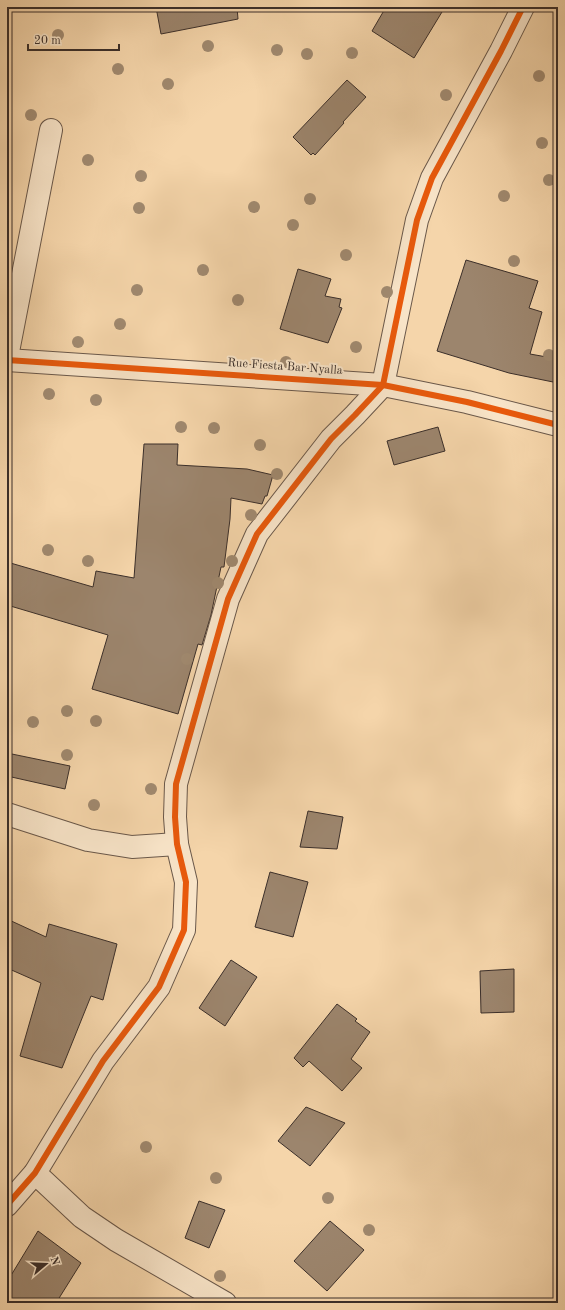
<svg xmlns="http://www.w3.org/2000/svg" width="565" height="1310" font-family="'Old Standard TT',serif">
<rect width="100%" height="100%" fill="#f5d5aa"/>
<filter id="stains"><feTurbulence type="fractalNoise" baseFrequency=".005" numOctaves="4"/><feColorMatrix values="0 0 0 0 .2 0 0 0 0 .09 0 0 0 0 .02 0 0 0 .5 -.17"/></filter>
<radialGradient id="worn" r=".72"><stop offset=".6" stop-color="#630" stop-opacity="0"/><stop offset="1" stop-color="#630" stop-opacity=".3"/></radialGradient>
<g fill="#9c856d" stroke="#3b2f2a">
<polygon points="156,7 237,7 238,19 161,34"/>
<polygon points="386,7 445,7 414,58 372,31"/>
<polygon points="347,80 366,97 343,122 344,123 315,155 313,153 311,155 293,137"/>
<polygon points="466,260 538,281 529,308 542,312 530,354 558,359 558,383 509,373 437,351"/>
<polygon points="298,269 331,279 325,296 341,299 339,307 342,308 328,343 280,329"/>
<polygon points="438,427 445,451 394,465 387,441"/>
<polygon points="144,444 178,444 177,465 247,469 273,475 267,496 265,496 262,504 231,498 230,519 224,567 221,567 211,615 202,645 198,644 178,714 92,689 108,635 7,605 7,562 93,587 96,571 134,578"/>
<polygon points="7,753 70,766 65,789 7,776"/>
<polygon points="308,811 343,817 337,849 300,847"/>
<polygon points="270,872 308,882 293,937 255,927"/>
<polygon points="7,919 46,937 49,924 117,944 103,1000 91,996 62,1068 20,1056 41,983 7,968"/>
<polygon points="231,960 257,977 225,1026 199,1008"/>
<polygon points="514,969 514,1012 481,1013 480,971"/>
<polygon points="337,1004 357,1019 355,1021 370,1032 351,1059 362,1068 342,1091 309,1061 303,1067 294,1058"/>
<polygon points="306,1107 345,1123 310,1166 278,1141"/>
<polygon points="199,1201 225,1210 209,1248 185,1238"/>
<polygon points="330,1221 364,1250 327,1291 294,1261"/>
<polygon points="38,1231 81,1263 56,1303 7,1303 7,1282"/>
</g>
<g fill="none" stroke-linecap="round" stroke-linejoin="round">
<defs>
<g id="street">
<polyline points="7,357 51,130"/>
<polyline points="7,360 383,385 467,402 558,425"/>
<polyline points="7,814 88,840 132,847 177,844"/>
<polyline points="35,1173 82,1217 116,1240 225,1303"/>
<polyline points="7,1205 35,1173 103,1061 159,987 184,930 186,882 177,844 175,817 176,784 228,599 257,534 331,439 355,415 383,385 417,220 432,178 501,51 523,7"/>
</g>
</defs>
<use href="#street" stroke="#6a584a" stroke-width="24"/>
<use href="#street" stroke="#f8e4c8" stroke-width="22"/>
<defs>
<g id="cycleway">
<polyline points="7,360 383,385 467,402 558,425"/>
<polyline points="7,1205 35,1173 103,1061 159,987 184,930 186,882 177,844 175,817 176,784 228,599 257,534 331,439 355,415 383,385 417,220 432,178 501,51 523,7"/>
</g>
</defs>
<use href="#cycleway" stroke="#f8e4c8" stroke-width="8"/>
<use href="#cycleway" stroke="#e8590c" stroke-width="6"/>
</g>
<g fill="#a0896f">
<circle cx="58" cy="35" r="6"/>
<circle cx="208" cy="46" r="6"/>
<circle cx="277" cy="50" r="6"/>
<circle cx="352" cy="53" r="6"/>
<circle cx="307" cy="54" r="6"/>
<circle cx="118" cy="69" r="6"/>
<circle cx="539" cy="76" r="6"/>
<circle cx="168" cy="84" r="6"/>
<circle cx="446" cy="95" r="6"/>
<circle cx="31" cy="115" r="6"/>
<circle cx="542" cy="143" r="6"/>
<circle cx="88" cy="160" r="6"/>
<circle cx="141" cy="176" r="6"/>
<circle cx="549" cy="180" r="6"/>
<circle cx="504" cy="196" r="6"/>
<circle cx="310" cy="199" r="6"/>
<circle cx="254" cy="207" r="6"/>
<circle cx="139" cy="208" r="6"/>
<circle cx="293" cy="225" r="6"/>
<circle cx="346" cy="255" r="6"/>
<circle cx="514" cy="261" r="6"/>
<circle cx="203" cy="270" r="6"/>
<circle cx="137" cy="290" r="6"/>
<circle cx="387" cy="292" r="6"/>
<circle cx="238" cy="300" r="6"/>
<circle cx="120" cy="324" r="6"/>
<circle cx="78" cy="342" r="6"/>
<circle cx="356" cy="347" r="6"/>
<circle cx="549" cy="355" r="6"/>
<circle cx="286" cy="362" r="6"/>
<circle cx="49" cy="394" r="6"/>
<circle cx="96" cy="400" r="6"/>
<circle cx="181" cy="427" r="6"/>
<circle cx="214" cy="428" r="6"/>
<circle cx="260" cy="445" r="6"/>
<circle cx="277" cy="474" r="6"/>
<circle cx="251" cy="515" r="6"/>
<circle cx="48" cy="550" r="6"/>
<circle cx="88" cy="561" r="6"/>
<circle cx="232" cy="561" r="6"/>
<circle cx="218" cy="583" r="6"/>
<circle cx="187" cy="659" r="6"/>
<circle cx="67" cy="711" r="6"/>
<circle cx="96" cy="721" r="6"/>
<circle cx="33" cy="722" r="6"/>
<circle cx="67" cy="755" r="6"/>
<circle cx="151" cy="789" r="6"/>
<circle cx="94" cy="805" r="6"/>
<circle cx="146" cy="1147" r="6"/>
<circle cx="216" cy="1178" r="6"/>
<circle cx="328" cy="1198" r="6"/>
<circle cx="369" cy="1230" r="6"/>
<circle cx="220" cy="1276" r="6"/>
</g>
<g text-anchor="middle" dominant-baseline="central" stroke-width="4" stroke-linejoin="round" paint-order="stroke">
<g font-size="12" fill="#3b2f2a" stroke="#f8e4c8">
<text transform="translate(285 367) rotate(4)">Rue Fiesta Bar Nyalla</text>
</g>
</g>
<rect width="565" height="1310" fill="none" stroke="#f5d5aa" stroke-width="24"/>
<rect x="8" y="8" width="549" height="1294" fill="none" stroke="#3b2f2a" stroke-width="2"/>
<rect x="12" y="12" width="541" height="1286" fill="none" stroke="#3b2f2a"/>
<g transform="translate(46 1264) rotate(71)" stroke="#f8e4c8" stroke-width="3" paint-order="stroke">
<path d="M0-3L7 15L0 10L-7 15Z" fill="#3b2f2a"/>
<text y="-6" font-size="11" font-weight="bold" text-anchor="middle" fill="#3b2f2a">N</text>
</g>
<path d="M28 44v6h91v-6" fill="none" stroke="#3b2f2a" stroke-width="2"/>
<text x="34" y="44" font-size="12" fill="#3b2f2a" stroke="#f8e4c8" stroke-width="3" paint-order="stroke">20 m</text>
<rect width="100%" height="100%" filter="url(#stains)"/>
<rect width="100%" height="100%" fill="url(#worn)"/>
</svg>
